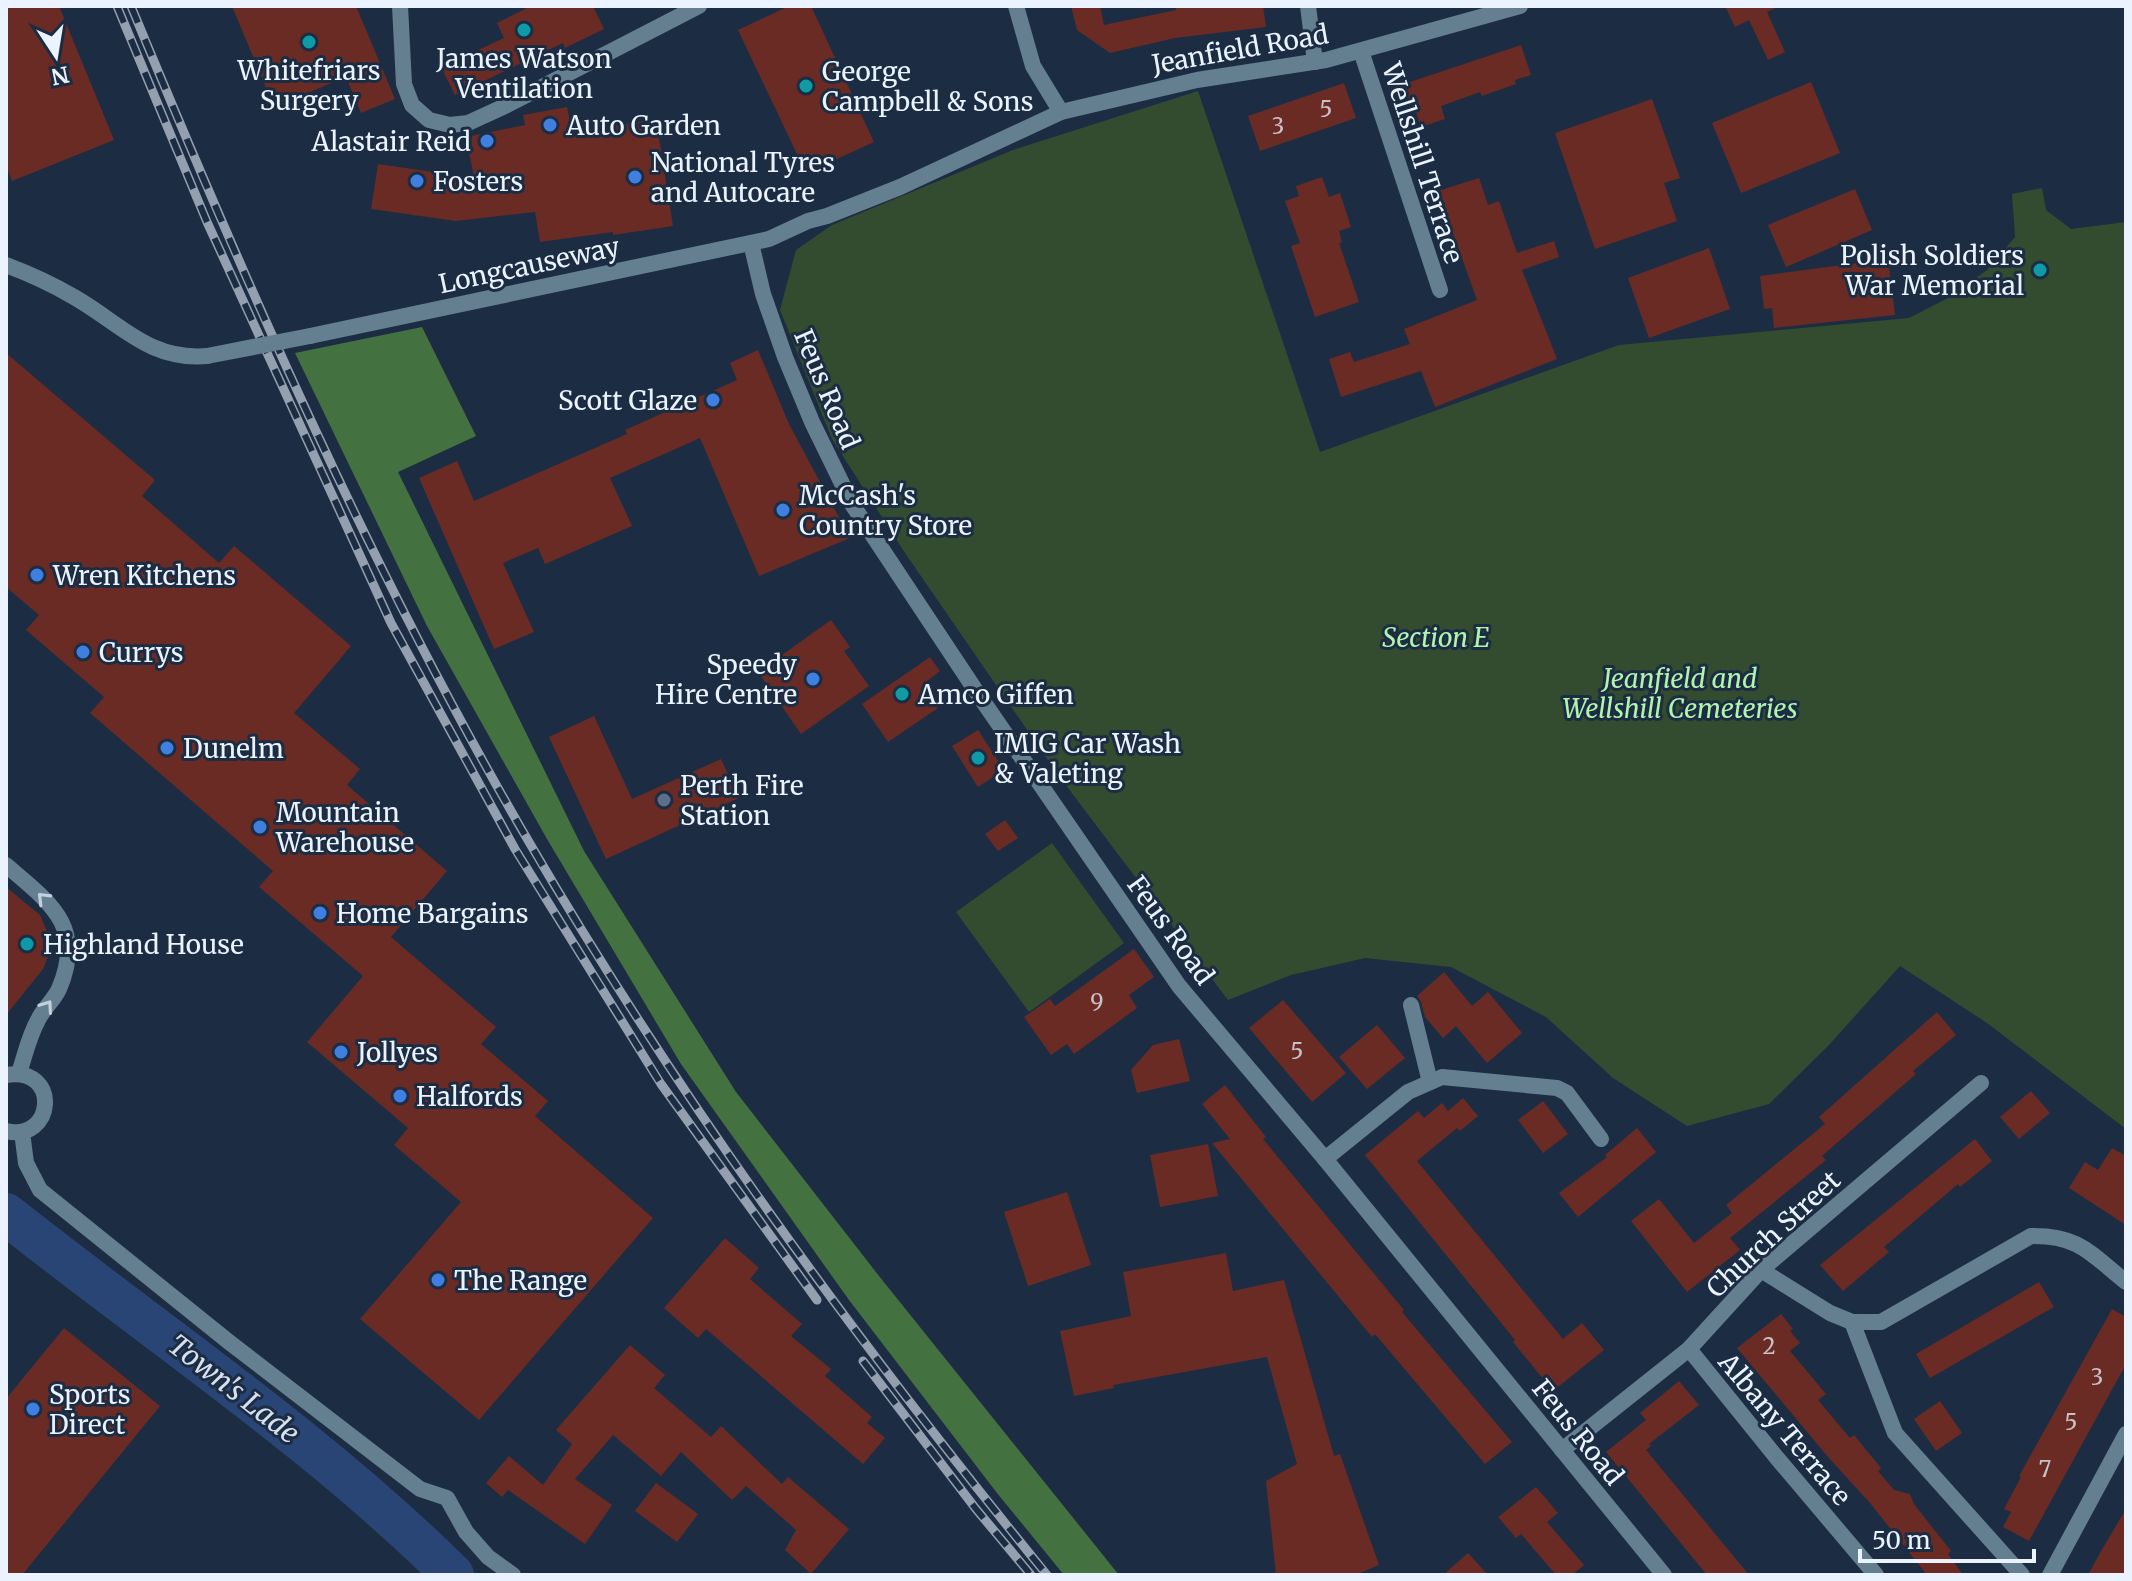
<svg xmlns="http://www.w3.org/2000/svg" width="2132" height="1581" font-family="Merriweather,serif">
<rect width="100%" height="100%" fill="#1c2d43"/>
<g fill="#334c30">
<polygon points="1198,91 1320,452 1619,345 1909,318 1948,298 1987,270 2015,237 2012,194 2042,188 2046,210 2071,229 2126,222 2126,1129 1987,1023 1900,966 1828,1046 1769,1104 1687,1126 1613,1078 1546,1017 1451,967 1365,958 1291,975 1228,1000 1059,776 905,553 832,439 780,310 796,250 832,225 1013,150"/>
<polygon points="1052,843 1124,943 1029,1012 956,912"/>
</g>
<polygon fill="#447140" points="422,327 476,436 398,472 584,851 736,1092 879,1276 1119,1575 1064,1575 997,1493 849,1300 681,1064 547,839 427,626 295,353"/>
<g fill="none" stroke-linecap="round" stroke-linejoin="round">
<path stroke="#294576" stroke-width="42" d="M6 1214C156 1333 317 1440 453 1575"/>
</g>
<g fill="#692b24">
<polygon points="6,6 59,6 114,140 12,181 6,165"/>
<polygon points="232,6 356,6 395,99 361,113 346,77 274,107"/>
<polygon points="531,6 593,6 604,29 565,48 563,43 455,95 441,67 504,38 497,23"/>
<polygon points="789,6 811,6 874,142 806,173 738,30"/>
<polygon points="1071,6 1100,6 1104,25 1176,10 1176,6 1263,6 1266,27 1175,38 1110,53 1077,30"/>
<polygon points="1725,6 1780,6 1767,12 1785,52 1768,60 1749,20 1735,27"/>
<polygon points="1521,45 1531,75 1515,80 1516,84 1482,96 1480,92 1441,106 1445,119 1421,127 1416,112 1408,115 1398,86"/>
<polygon points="1811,82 1840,153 1741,193 1712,123"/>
<polygon points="1344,83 1356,118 1260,151 1248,116"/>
<polygon points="1652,99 1680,178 1664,183 1677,221 1595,249 1555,133"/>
<polygon points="567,107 572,132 656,119 673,226 613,235 613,232 540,242 535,212 456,221 371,209 378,164 474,178 466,137 525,125 523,115"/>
<polygon points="1322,177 1329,197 1340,193 1351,227 1339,231 1342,242 1339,243 1359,302 1315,317 1291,246 1300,243 1285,201 1299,196 1296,186"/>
<polygon points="1479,178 1488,205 1499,201 1517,253 1554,241 1559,257 1522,270 1557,359 1435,407 1421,371 1341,397 1329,359 1350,352 1354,362 1410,344 1404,329 1477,300 1438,191"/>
<polygon points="1855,189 1872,230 1786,267 1768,225"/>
<polygon points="1709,248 1730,309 1649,338 1628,278"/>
<polygon points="1888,259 1895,315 1774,328 1772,308 1764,309 1760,276"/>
<polygon points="758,350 789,424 850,538 759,576 700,438 610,478 632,526 545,564 538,548 503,563 534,632 494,649 419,478 457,461 474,501 627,434 625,430 737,380 730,363"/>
<polygon points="6,353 155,480 142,496 219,563 234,546 351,646 294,713 360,769 347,785 447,871 391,937 496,1027 481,1044 548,1101 535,1116 653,1218 479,1420 360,1319 461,1202 394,1145 408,1128 307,1042 363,976 259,887 273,871 90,713 104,697 26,630 39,615 6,587"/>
<polygon points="831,620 850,647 844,651 869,686 801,734 758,672"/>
<polygon points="930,657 940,671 922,685 938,708 888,742 862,704"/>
<polygon points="594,716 632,799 721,759 739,798 606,859 549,737"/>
<polygon points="978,730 1004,770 978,787 952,746"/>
<polygon points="1005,820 1018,838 998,851 985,834"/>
<polygon points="6,887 40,915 48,934 49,954 43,969 6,1015"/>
<polygon points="1134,949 1154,977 1129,995 1137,1008 1074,1054 1067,1044 1051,1055 1024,1017 1050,999 1055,1006"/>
<polygon points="1444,972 1472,1006 1488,992 1522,1033 1487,1063 1456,1026 1443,1038 1425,1017 1421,1002 1417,996"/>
<polygon points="1283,1000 1346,1073 1312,1102 1249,1028"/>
<polygon points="1937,1012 1956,1035 1913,1071 1916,1074 1822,1156 1826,1160 1730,1238 1740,1250 1687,1292 1631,1221 1659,1199 1694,1243 1732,1213 1726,1205 1825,1124 1819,1117"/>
<polygon points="1377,1025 1405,1058 1367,1089 1339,1057"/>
<polygon points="1179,1039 1190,1081 1137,1093 1131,1070 1153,1045"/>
<polygon points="1225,1085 1266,1137 1263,1139 1404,1310 1402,1312 1512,1442 1485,1464 1375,1334 1372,1337 1212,1143 1230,1139 1202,1104"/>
<polygon points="2031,1091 2050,1113 2019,1139 2000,1117"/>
<polygon points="1463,1098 1478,1116 1460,1131 1457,1128 1417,1161 1563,1339 1582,1323 1604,1350 1553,1391 1513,1342 1515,1340 1365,1155 1418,1111 1424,1118 1442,1103 1448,1111"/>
<polygon points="1543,1101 1568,1134 1543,1153 1518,1120"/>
<polygon points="1637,1128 1656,1152 1578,1217 1559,1193 1607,1157 1605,1155"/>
<polygon points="1975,1139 1992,1161 1960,1187 1958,1184 1884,1247 1889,1252 1843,1291 1820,1265"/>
<polygon points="1208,1144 1218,1196 1160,1207 1150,1155"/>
<polygon points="2112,1148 2126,1156 2126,1225 2069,1188 2085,1162 2098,1170"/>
<polygon points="1067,1192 1091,1265 1028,1286 1004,1212"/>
<polygon points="725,1238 759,1268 750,1279 802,1324 791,1336 831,1369 825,1376 872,1417 867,1423 885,1438 863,1464 706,1329 698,1338 664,1308"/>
<polygon points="1226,1253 1233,1291 1284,1280 1334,1456 1340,1454 1379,1565 1355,1575 1276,1575 1266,1481 1297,1464 1267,1357 1113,1385 1114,1388 1074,1396 1060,1331 1131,1316 1123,1272"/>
<polygon points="2039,1282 2054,1307 1930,1378 1916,1354"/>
<polygon points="2112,1309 2126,1317 2126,1364 2029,1541 2003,1527 2011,1512 2004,1509 2021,1477 2019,1476"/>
<polygon points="1781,1314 1793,1329 1790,1331 1800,1343 1790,1351 1826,1394 1818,1400 1850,1438 1854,1435 1881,1468 1878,1471 1894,1490 1910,1494 1914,1504 1951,1551 1948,1554 1963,1575 1927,1575 1870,1503 1828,1457 1737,1348"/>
<polygon points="64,1328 160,1406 22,1575 6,1575 6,1399"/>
<polygon points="630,1345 665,1375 654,1388 711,1437 721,1426 782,1484 788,1477 849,1529 811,1574 785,1550 796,1530 746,1486 732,1500 681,1452 661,1476 613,1435 575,1479 612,1505 585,1544 508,1490 502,1497 486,1483 509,1456 543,1485 572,1444 556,1430"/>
<polygon points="1679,1381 1699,1405 1649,1444 1651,1446 1646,1450 1749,1575 1707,1575 1606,1452 1646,1420 1640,1413"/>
<polygon points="1940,1401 1962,1433 1936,1451 1914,1419"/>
<polygon points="656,1483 698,1514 677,1542 635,1511"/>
<polygon points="1536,1487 1558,1513 1547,1522 1584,1565 1572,1575 1556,1575 1521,1534 1516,1538 1498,1517"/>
<polygon points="2126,1509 2126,1575 2088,1575 2100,1553"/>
<polygon points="1468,1553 1488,1575 1443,1575"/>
</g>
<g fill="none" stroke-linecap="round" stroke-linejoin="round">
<g stroke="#637f90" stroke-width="16">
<polyline points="400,6 404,84 412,105 429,120 450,125 468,123 503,107 699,6"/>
<polyline points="1308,6 1315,62"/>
<polyline points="1361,51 1440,290"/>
<path d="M6 865C49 902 86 926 59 989 54 1000 43 1009 38 1020 29 1036 25 1055 19 1073"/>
<polyline points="1411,1005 1430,1082"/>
<path d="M6 1075C62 1066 54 1143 6 1131"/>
<polyline points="22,1132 26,1163 40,1190 229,1342 420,1489 447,1498 466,1532 488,1557 513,1575"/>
<polyline points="1325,1159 1408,1092 1442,1077 1557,1088 1567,1093 1601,1139"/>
<path d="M1761 1270 1830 1313 1852 1322H1881L2031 1236C2079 1235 2091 1254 2126 1282"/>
<polyline points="1852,1322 1895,1433 2022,1575"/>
<polyline points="1689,1349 1777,1458 1876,1575"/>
<polyline points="1562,1450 1689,1349 1761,1270 1981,1083"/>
<polyline points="2050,1575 2126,1434"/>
</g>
<g stroke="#637f90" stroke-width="16">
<polyline points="1016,6 1033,66 1061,112"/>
<polyline points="751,243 763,294 785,357 812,422 852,504 978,694 1179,986 1325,1159 1664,1575"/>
<path d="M6 265C30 274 52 284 74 297 120 323 149 361 207 356"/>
<polyline points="310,336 769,239 808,221 827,216 900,187 1061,112 1197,80 1326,60 1520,6"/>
</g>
<defs>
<g id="rail">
<polyline points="117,6 207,222 391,623 515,849 661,1084 817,1300"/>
<path d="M131 6C249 291 373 575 529 842 680 1101 858 1343 1047 1575"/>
<polyline points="863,1361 976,1509 1031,1575"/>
</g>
</defs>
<use href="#rail" stroke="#94a0b0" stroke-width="9"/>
<use href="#rail" stroke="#1c2d43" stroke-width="6" stroke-dasharray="18" stroke-linecap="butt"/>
<polyline stroke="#637f90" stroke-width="16" points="207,356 310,336"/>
</g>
<defs><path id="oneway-chevron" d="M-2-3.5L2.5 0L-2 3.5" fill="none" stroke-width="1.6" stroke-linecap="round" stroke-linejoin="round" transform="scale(2)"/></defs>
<g stroke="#c2d0de">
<use href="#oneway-chevron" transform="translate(43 898) rotate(-135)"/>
<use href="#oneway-chevron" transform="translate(47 1006) rotate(-55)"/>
</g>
<g fill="#0f9aa8" stroke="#1c2d43" stroke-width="3">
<circle cx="524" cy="30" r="8"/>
<circle cx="309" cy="42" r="8"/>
<circle cx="806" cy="86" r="8"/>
<circle cx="2040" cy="270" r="8"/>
<circle cx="902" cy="694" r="8"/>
<circle cx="978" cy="758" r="8"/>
<circle cx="27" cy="944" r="8"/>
</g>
<g fill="#3f7fe0" stroke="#1c2d43" stroke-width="3">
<circle cx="550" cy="125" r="8"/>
<circle cx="487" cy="141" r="8"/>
<circle cx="635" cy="177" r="8"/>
<circle cx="417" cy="181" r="8"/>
<circle cx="713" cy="400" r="8"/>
<circle cx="783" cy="510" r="8"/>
<circle cx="37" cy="575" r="8"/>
<circle cx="83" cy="652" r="8"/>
<circle cx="813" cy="679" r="8"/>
<circle cx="167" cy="748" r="8"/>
<circle cx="260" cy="827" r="8"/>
<circle cx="320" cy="913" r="8"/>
<circle cx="341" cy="1052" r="8"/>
<circle cx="400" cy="1096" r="8"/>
<circle cx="438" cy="1280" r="8"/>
<circle cx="33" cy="1409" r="8"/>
</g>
<circle fill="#5c6f8a" stroke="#1c2d43" stroke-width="3" cx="664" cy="800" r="8"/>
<g text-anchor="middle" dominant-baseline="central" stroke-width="6" stroke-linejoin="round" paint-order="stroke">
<g font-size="22" fill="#cac1c8">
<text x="1326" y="109">5</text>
<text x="1278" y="126">3</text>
<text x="1097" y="1002">9</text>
<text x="1297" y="1051">5</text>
<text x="1769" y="1346">2</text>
<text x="2097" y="1377">3</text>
<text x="2071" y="1422">5</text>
<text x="2045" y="1469">7</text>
</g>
<g font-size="26" fill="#eaf3ff" stroke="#1c2d43">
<text transform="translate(1240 49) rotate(-10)">Jeanfield Road</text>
<text transform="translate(1423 163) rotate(72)">Wellshill Terrace</text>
<text transform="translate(529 265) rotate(-12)">Longcauseway</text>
<text transform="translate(827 389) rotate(67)">Feus Road</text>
<text transform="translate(1171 930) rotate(54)">Feus Road</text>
<text transform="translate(1773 1234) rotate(-43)">Church Street</text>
<text transform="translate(1785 1429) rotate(50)">Albany Terrace</text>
<text transform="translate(1578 1432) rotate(51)">Feus Road</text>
</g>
<g font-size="26" fill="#eaf3ff" stroke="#1c2d43" text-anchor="start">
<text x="524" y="58" text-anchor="middle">James Watson<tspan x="524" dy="30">Ventilation</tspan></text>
<text x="309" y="70" text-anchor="middle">Whitefriars<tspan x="309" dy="30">Surgery</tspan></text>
<text x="822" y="71">George<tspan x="822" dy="30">Campbell &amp; Sons</tspan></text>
<text x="566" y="125">Auto Garden</text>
<text x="471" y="141" text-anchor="end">Alastair Reid</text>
<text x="651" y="162">National Tyres<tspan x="651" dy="30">and Autocare</tspan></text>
<text x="433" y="181">Fosters</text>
<text x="2024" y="255" text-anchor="end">Polish Soldiers<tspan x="2024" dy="30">War Memorial</tspan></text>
<text x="697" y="400" text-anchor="end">Scott Glaze</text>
<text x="799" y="495">McCash's<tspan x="799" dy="30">Country Store</tspan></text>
<text x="53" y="575">Wren Kitchens</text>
<text x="99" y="652">Currys</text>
<text x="797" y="664" text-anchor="end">Speedy<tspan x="797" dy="30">Hire Centre</tspan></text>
<text x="918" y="694">Amco Giffen</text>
<text x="994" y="743">IMIG Car Wash<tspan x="994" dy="30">&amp; Valeting</tspan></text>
<text x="183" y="748">Dunelm</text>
<text x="680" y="785">Perth Fire<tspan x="680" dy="30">Station</tspan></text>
<text x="276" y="812">Mountain<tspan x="276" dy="30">Warehouse</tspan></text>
<text x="336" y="913">Home Bargains</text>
<text x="43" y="944">Highland House</text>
<text x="357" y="1052">Jollyes</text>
<text x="416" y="1096">Halfords</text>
<text x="454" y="1280">The Range</text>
<text x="49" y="1394">Sports<tspan x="49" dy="30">Direct</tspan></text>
</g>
<g font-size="26" font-style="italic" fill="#b1f5ab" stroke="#1c2d43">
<text x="1436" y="637">Section E</text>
<text x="1680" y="678">Jeanfield and<tspan x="1680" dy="30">Wellshill Cemeteries</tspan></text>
</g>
<g font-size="28" font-style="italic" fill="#d7e0f0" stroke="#1c2d43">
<text transform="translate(234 1389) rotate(38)">Town's Lade</text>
</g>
</g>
<rect width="2132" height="1581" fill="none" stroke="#eaf3ff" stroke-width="16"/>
<g transform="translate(56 56) rotate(168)" stroke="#1c2d43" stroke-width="6" paint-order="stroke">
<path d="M0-6L14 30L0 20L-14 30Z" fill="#eaf3ff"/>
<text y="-12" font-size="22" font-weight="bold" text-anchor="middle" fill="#eaf3ff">N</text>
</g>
<path d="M1860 1549v12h174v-12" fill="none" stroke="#eaf3ff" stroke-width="4"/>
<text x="1872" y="1549" font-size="24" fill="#eaf3ff" stroke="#1c2d43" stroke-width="6" paint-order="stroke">50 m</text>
</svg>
